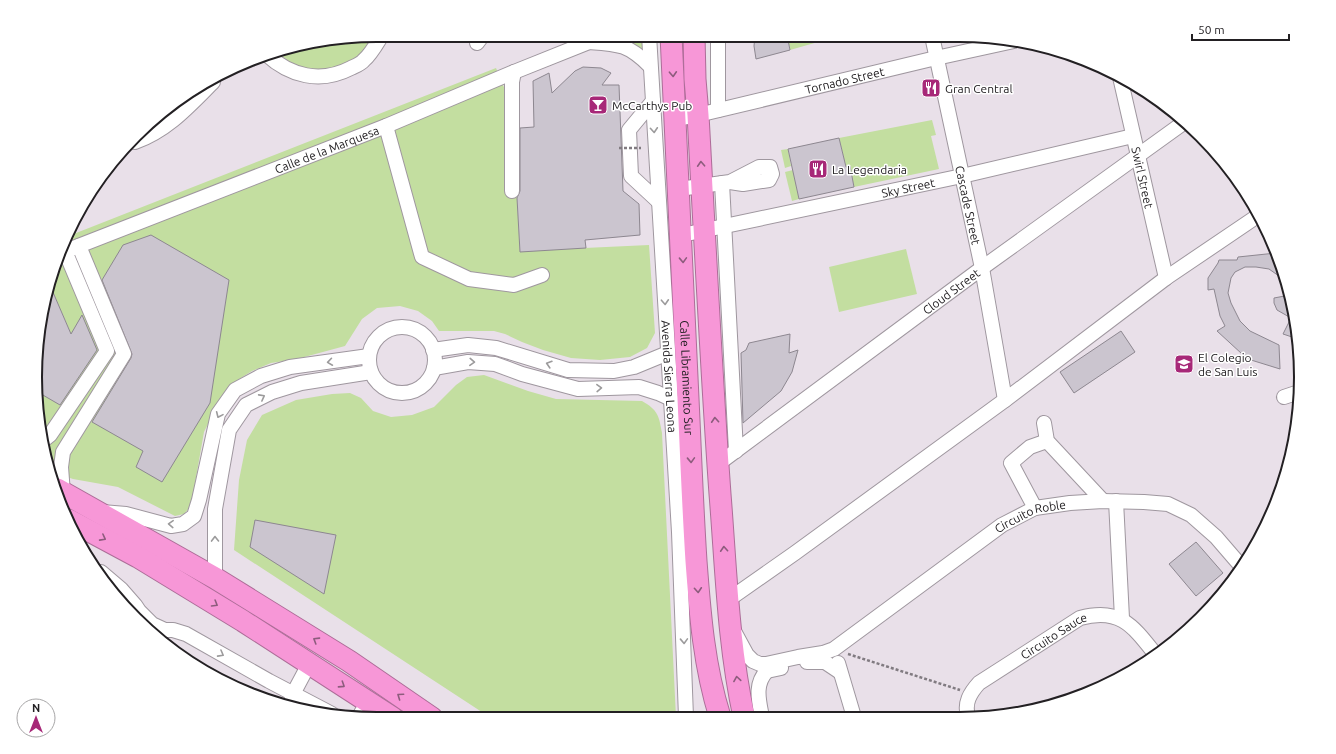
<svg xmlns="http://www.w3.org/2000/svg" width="1336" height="754" font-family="Ubuntu,sans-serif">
<rect width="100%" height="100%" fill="#e9e0e9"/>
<g fill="#c3dea0">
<path d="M375 35C371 42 367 51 361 56 348 68 325 74 308 70 297 68 287 60 278 53L291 49Z"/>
<polygon points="619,35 643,35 644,50"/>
<polygon points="792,35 839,36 790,50 788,38 791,38"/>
<polygon points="496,68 508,97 513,128 520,251 649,245 655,333 647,348 630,357 600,360 571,358 543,350 522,342 505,334 494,331 439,331 432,321 418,311 400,306 377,308 362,319 345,346 297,359 271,363 252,371 236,381 220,400 204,432 191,506 184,514 175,516 118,487 73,479 53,472 36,399 37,386 69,329 49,283 71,235"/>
<polygon points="932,120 936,135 931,136 939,169 854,187 850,166 846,167 839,138"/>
<polygon points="788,149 791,166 785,168 781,150"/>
<polygon points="793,170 799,199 792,201 785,172"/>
<polygon points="906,249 917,294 839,312 829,267"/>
<path d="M484 375 528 391 556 399 642 401C658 410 659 416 662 433L676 717 491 718 234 550 239 480 247 440 262 415 296 400 332 394 350 393 361 398 373 411 391 417 412 415 434 407 456 385 467 377Z"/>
</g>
<g fill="#cbc5cf" stroke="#8d8790">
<polygon points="755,35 787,35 790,50 756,59 754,46"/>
<polygon points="583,67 601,68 611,73 602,85 619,85 623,191 639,204 640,235 585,240 586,248 520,252 517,198 520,191 520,128 534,127 533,81 549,73 552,93 575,71"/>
<polygon points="839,138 846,167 850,166 854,187 799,199 788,149"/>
<polygon points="151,235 229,280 210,403 162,482 136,467 143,451 92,422 131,358 132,354 102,280 123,245"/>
<polygon points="1276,253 1286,281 1269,269 1256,267 1245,267 1235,272 1231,278 1228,293 1231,303 1240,321 1250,331 1279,345 1280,369 1251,360 1242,354 1217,331 1225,326 1220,316 1214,289 1208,290 1208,278 1218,263 1219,260 1237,260 1238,257"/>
<polygon points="49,283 71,334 82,315 97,350 60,405 36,391 47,288"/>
<polygon points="1290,295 1294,314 1298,339 1283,334 1291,318 1277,310 1274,303 1274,298"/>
<polygon points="1121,331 1135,352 1074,393 1060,372"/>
<polygon points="790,334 789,353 798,350 792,372 781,391 743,423 741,353 746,350 749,343"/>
<polygon points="255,520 336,535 324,594 250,547"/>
<polygon points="1196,542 1223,573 1196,596 1169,564"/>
</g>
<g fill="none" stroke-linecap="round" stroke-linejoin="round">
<defs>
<g id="minor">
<path d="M600 35 589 42C619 44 628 44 650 66"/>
<path id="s1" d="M649 35 679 532 686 717"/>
<polyline points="718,35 718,110"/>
<path id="s2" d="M932 36 982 268 1005 400"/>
<polyline points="477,43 483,35"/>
<path d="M266 54C290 76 320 84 351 68 355 66 361 64 364 60 371 54 377 43 382 35"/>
<path id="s3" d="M1120 77 1166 278"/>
<polyline points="653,101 629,130 631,176 659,202"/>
<path id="s4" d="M676 119 698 115 936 58 1014 41"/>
<polyline points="386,126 422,257 469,279 514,285 542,275"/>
<path d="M135 142C168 130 189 106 213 82"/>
<polyline points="722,183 736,451"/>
<polyline points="679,189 730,182 743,184 769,180 772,174 770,167 759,167 730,182"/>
<polyline points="512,191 512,82 514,72"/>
<path id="s5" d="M682 235 962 176 1133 136"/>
<path id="s6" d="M63 252 386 126 514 72 589 42"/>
<circle cx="402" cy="360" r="33"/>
<polyline points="433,350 468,345 496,348 568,370 614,371 634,367 668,353"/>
<polyline points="434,368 468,362 495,364 522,374 578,389 639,387 658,393 671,399"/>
<polyline points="1284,397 1299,392"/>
<polyline points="1044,423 1047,441 1103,501"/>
<polyline points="45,439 50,435 107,351 65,251"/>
<path id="s7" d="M718 464 982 268 1186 121"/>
<polyline points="63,493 61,467 63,452 124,354 79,246"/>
<polyline points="1116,501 1122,618"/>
<polyline points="1035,508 1011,463 1030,447 1047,441"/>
<polyline points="102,512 126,514 171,526 183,524 194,516 199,500 218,414 235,390 261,376 290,367 369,356"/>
<polyline points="101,572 121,589 135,605 139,611 152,624 165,630 173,630 186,634 269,681 332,714"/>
<polyline points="215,578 215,509 229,430 246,405 272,392 301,383 371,372"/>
<polyline points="728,600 795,553 1005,400 1166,278 1259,215"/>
<path id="s8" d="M734 631 747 655 753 661 760 664H766L798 657 823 653 834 649 1002 525 1035 508 1070 503 1103 501 1144 502 1168 504 1191 515 1216 537 1241 566"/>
<polyline points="807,662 825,662 840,672"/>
<polyline points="838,663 854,717"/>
<polyline points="290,705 293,694 309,664"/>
<path id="s9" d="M968 716C964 703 970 693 979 683L1080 618C1120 607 1133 626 1156 655"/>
<path d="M762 717C759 701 754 684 767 671L781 668"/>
<polyline points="358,718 368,702"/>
</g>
<g id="highway">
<path id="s10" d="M671 35C678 164 684 292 689 420 691 467 693 514 696 561 700 614 704 666 720 717"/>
<path d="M694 35 695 79 698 115C705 241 711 368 720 494 726 568 728 644 744 717"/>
<polyline points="57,489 215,578 349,661 432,718"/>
<polyline points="69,520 138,557 243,621 393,718"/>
</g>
</defs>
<use href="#minor" stroke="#9f979f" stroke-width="16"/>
<use href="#highway" stroke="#ad6d98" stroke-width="23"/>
<polyline stroke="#817b81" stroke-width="2.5" stroke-dasharray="3 2" stroke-linecap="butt" points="848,654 960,690"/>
<use href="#minor" stroke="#fff" stroke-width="14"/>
<use href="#highway" stroke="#f797d7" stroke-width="21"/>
<polyline stroke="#817b81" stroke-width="2.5" stroke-dasharray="3 2" stroke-linecap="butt" points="619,148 641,148"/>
</g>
<defs><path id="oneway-chevron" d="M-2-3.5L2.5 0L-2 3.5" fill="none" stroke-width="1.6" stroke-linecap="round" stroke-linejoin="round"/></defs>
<g stroke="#8d5c7d">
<use href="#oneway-chevron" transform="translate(673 74) rotate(87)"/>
<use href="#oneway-chevron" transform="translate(701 164) rotate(-93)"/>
<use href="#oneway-chevron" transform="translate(683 260) rotate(88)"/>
<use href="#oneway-chevron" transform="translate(715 420) rotate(-94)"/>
<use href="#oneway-chevron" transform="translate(691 460) rotate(88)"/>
<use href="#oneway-chevron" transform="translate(103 538) rotate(28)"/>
<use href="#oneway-chevron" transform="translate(724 549) rotate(-94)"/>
<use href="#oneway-chevron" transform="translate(698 590) rotate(86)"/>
<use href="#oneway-chevron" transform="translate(215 604) rotate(31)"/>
<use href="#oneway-chevron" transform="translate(316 640) rotate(-148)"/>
<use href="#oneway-chevron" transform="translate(737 679) rotate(-99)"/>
<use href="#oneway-chevron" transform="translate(342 685) rotate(33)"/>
<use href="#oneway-chevron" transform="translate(400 696) rotate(-145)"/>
</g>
<g stroke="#9c9b9c">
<use href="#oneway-chevron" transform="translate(654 130) rotate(86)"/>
<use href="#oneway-chevron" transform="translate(665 302) rotate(87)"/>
<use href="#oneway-chevron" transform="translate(330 362) rotate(172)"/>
<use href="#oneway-chevron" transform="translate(472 362) rotate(3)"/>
<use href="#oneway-chevron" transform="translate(549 364) rotate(-163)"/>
<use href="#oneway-chevron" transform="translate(599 388) rotate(-2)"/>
<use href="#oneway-chevron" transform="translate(262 397) rotate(-28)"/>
<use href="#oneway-chevron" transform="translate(219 415) rotate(114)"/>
<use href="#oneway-chevron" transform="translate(171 524) rotate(-177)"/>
<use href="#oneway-chevron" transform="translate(215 539) rotate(-91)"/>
<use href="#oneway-chevron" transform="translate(684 641) rotate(88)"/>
<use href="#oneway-chevron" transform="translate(221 654) rotate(29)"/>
</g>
<defs>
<symbol id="restaurant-square" viewBox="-11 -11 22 22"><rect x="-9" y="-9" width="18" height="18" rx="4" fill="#a72878" stroke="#fff"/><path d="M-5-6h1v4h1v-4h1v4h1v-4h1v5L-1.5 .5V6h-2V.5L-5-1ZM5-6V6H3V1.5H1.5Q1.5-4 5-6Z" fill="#fff"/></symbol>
<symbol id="bar-square" viewBox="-11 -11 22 22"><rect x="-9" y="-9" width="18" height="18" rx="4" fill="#a72878" stroke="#fff"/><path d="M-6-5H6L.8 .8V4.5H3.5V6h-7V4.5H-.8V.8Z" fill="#fff"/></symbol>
<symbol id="university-square" viewBox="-11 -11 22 22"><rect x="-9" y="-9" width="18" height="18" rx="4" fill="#a72878" stroke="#fff"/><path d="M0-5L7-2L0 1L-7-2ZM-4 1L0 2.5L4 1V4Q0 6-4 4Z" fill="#fff"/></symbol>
</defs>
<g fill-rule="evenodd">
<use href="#restaurant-square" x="920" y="77" width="22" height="22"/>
<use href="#bar-square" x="587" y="94" width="22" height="22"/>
<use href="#restaurant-square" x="807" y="158" width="22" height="22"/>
<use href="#university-square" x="1173" y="353" width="22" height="22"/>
</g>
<g text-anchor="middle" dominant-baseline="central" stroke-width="3" stroke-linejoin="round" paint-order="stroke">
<g font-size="12" fill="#232023" stroke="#fff">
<text stroke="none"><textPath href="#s4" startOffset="173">Tornado Street</textPath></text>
<text stroke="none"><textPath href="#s6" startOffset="283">Calle de la Marquesa</textPath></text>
<text stroke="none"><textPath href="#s3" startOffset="103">Swirl Street</textPath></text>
<text stroke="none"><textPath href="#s5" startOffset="231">Sky Street</textPath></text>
<text stroke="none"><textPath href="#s2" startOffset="173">Cascade Street</textPath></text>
<text stroke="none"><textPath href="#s7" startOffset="290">Cloud Street</textPath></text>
<text stroke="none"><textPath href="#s1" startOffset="342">Avenida Sierra Leona</textPath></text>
<text stroke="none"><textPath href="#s10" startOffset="343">Calle Libramiento Sur</textPath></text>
<text stroke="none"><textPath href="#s8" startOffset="358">Circuito Roble</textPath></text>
<text stroke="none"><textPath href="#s9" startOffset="125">Circuito Sauce</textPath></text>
</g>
<g font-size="12" fill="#232023" stroke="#fff" text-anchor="start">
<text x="945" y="88">Gran Central</text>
<text x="612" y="105">McCarthys Pub</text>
<text x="832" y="169">La Legendaria</text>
<text x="1198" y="357">El Colegio<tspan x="1198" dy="14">de San Luis</tspan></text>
</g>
</g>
<path d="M0 0H1336V754H0ZM377 42H959A335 335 0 0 1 1294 377V377A335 335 0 0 1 959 712H377A335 335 0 0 1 42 377V377A335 335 0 0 1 377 42Z" fill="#fff" fill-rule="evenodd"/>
<path fill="none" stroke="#232023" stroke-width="2" d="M377 42H959A335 335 0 0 1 1294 377V377A335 335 0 0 1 959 712H377A335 335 0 0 1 42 377V377A335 335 0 0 1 377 42Z"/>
<g transform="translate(36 718)"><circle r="19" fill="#ffffff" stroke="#a7a6a7"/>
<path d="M0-3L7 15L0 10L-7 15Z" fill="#a72878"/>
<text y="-6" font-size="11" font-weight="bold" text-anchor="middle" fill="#232023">N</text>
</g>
<path d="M1192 34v6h97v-6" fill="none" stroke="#232023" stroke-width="2"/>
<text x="1198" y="34" font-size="12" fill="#232023" stroke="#ffffff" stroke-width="3" paint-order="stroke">50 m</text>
</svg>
